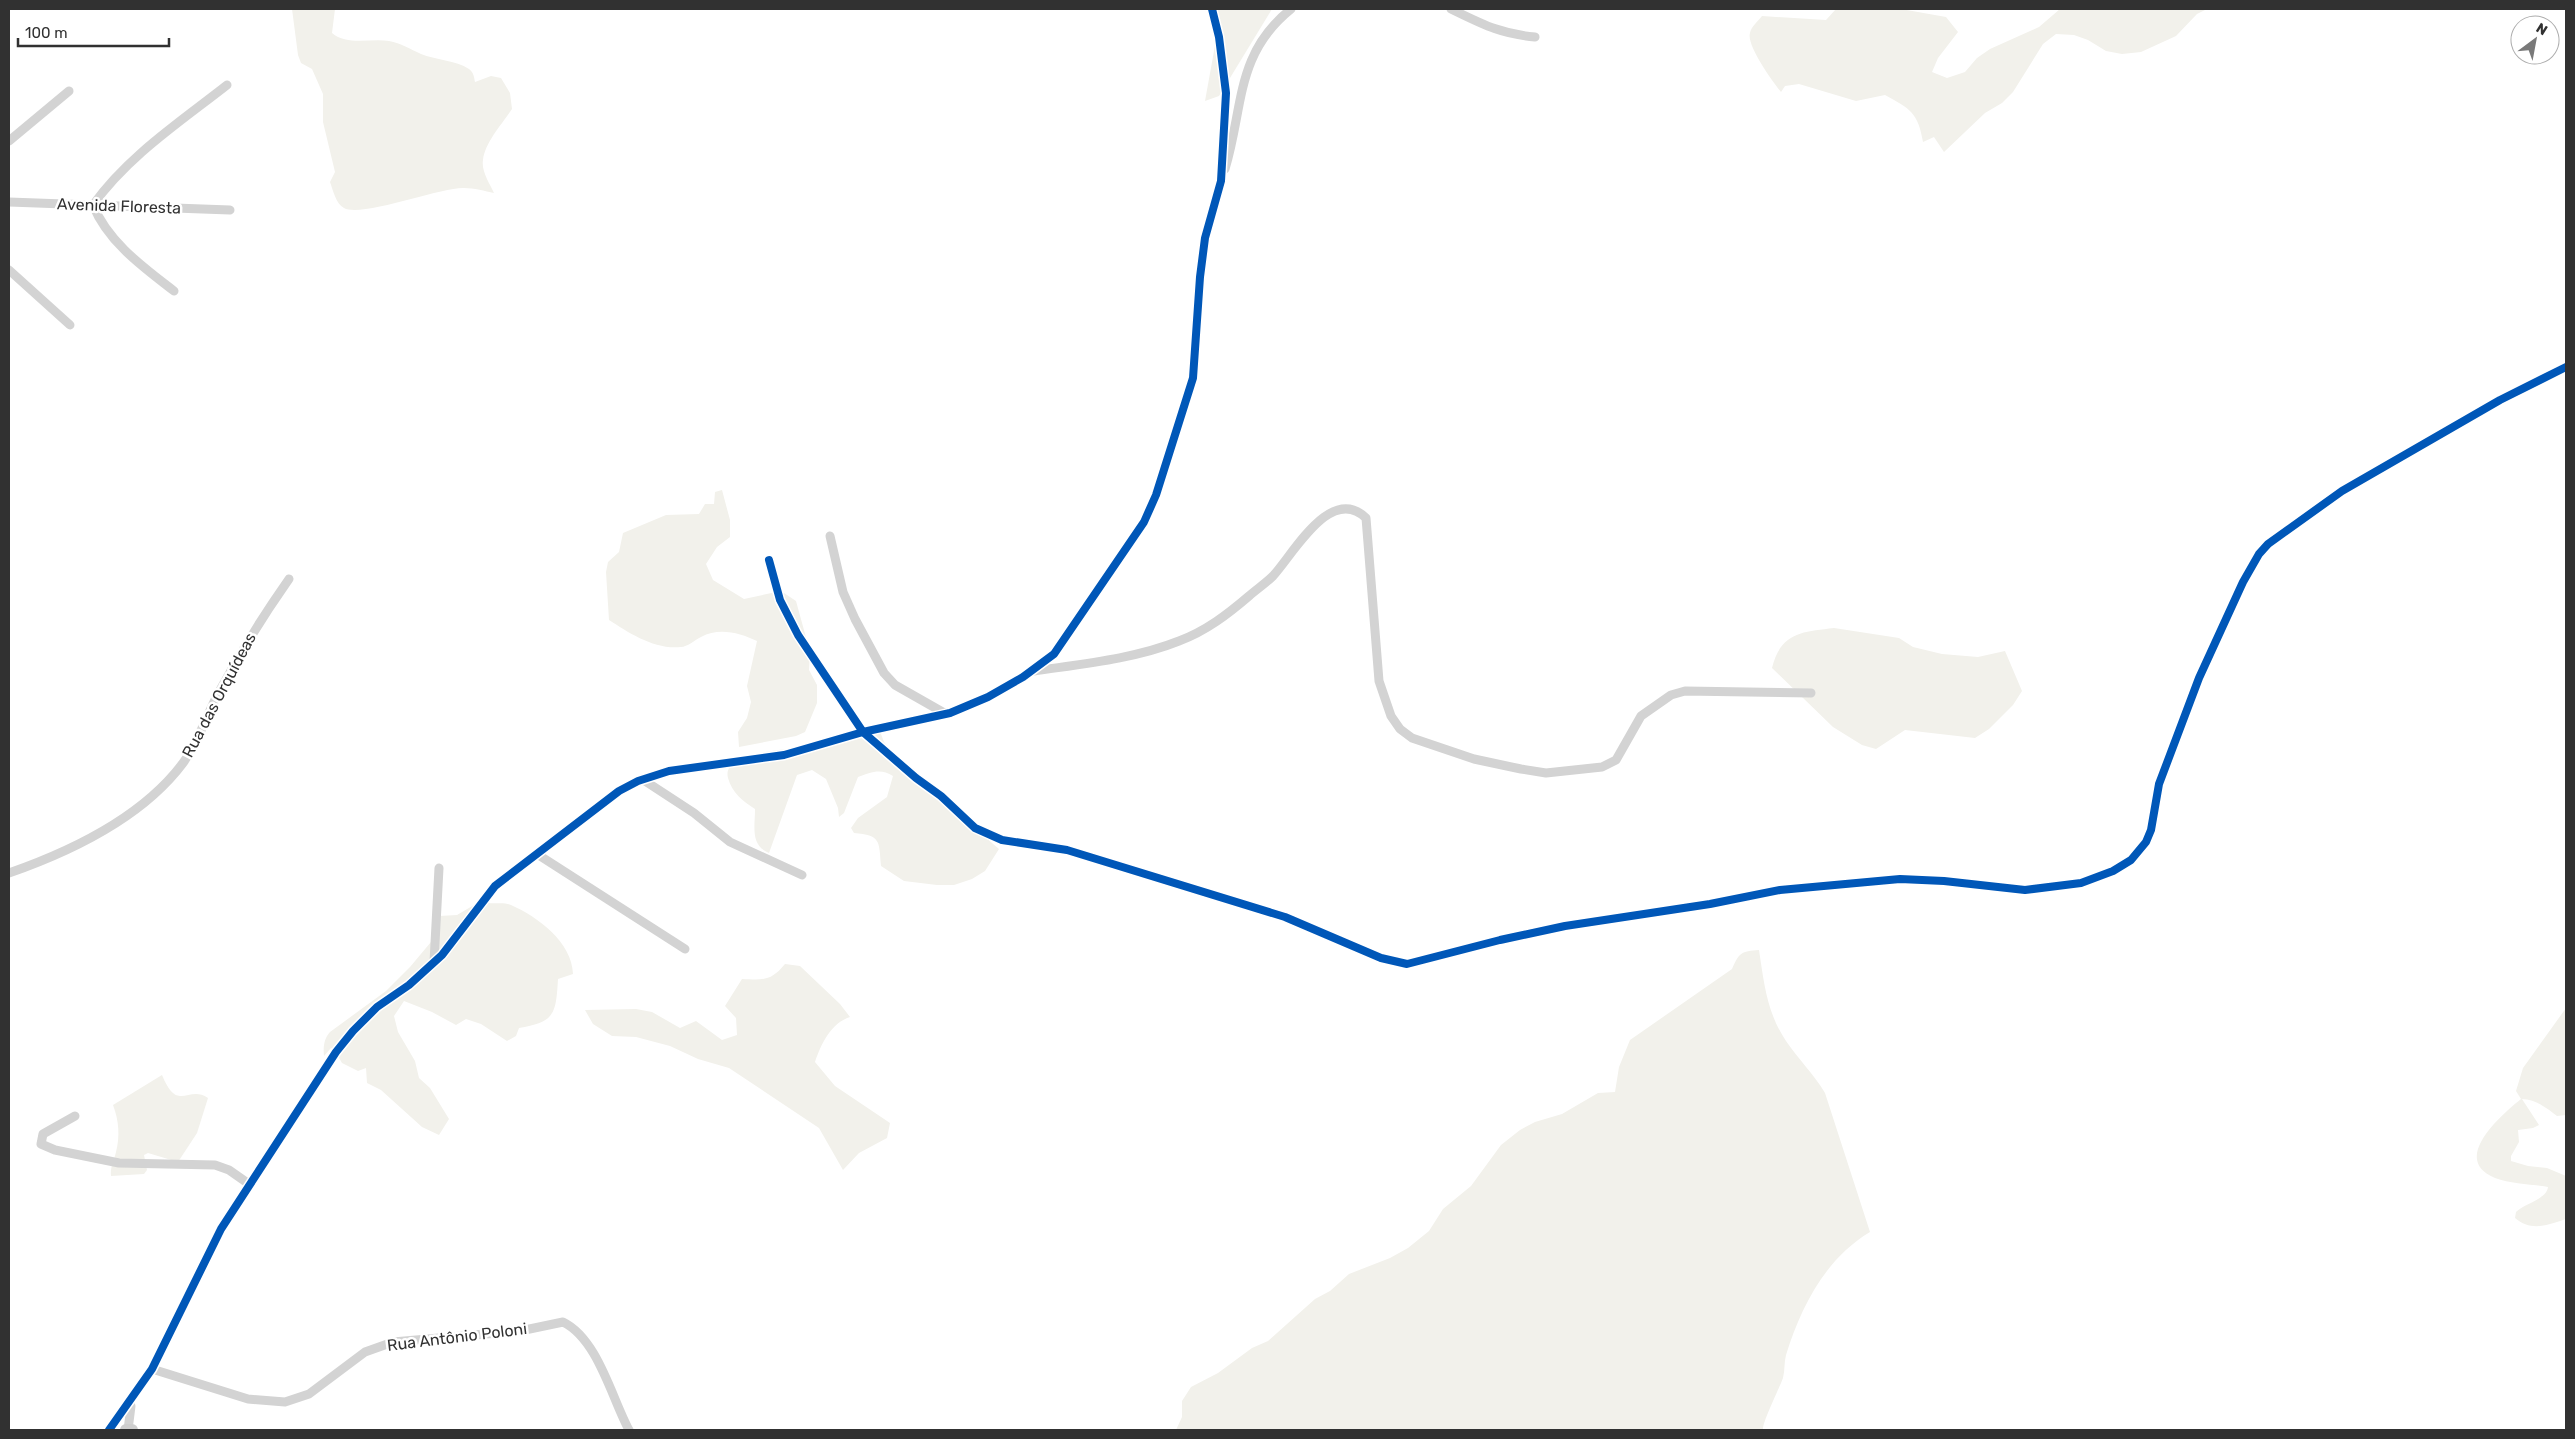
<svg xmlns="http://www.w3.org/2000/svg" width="2575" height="1439" font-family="Rubik,sans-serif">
<rect width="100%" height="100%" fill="#fff"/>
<g fill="#f2f1eb">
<path d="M292 9H335L332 33C347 46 371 38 389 41 401 43 410 49 421 54 435 60 456 60 469 69 474 73 474 77 475 82L491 76 501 78 510 93 512 109C503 123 485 142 483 160 481 171 490 184 494 193 485 191 474 188 464 188 441 187 361 218 344 208 336 204 333 190 330 182L335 172 323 122V94L312 69 301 63 298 55Z"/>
<polygon points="1217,9 1272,9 1219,96 1205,101 1216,40"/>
<path d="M1836 9H1901L1946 17 1958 32 1938 58 1932 72 1947 78 1965 72 1977 58 1990 49 2039 27 2060 9H2207L2197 14 2176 36 2141 52 2122 54 2106 51 2088 40 2074 35 2056 34 2043 44 2013 92 2002 103 1985 113 1944 152 1934 137 1923 142C1918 112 1910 109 1885 95L1856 101 1799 84 1785 86 1781 92C1773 82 1746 45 1750 33 1751 27 1758 21 1762 16L1826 20Z"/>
<path d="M722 490 730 520V537L717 547 706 564 713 580 744 599 781 591 796 601 810 652 809 670 817 685V703L805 732 796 736 739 747 738 732 747 718 751 702 747 686 757 641C740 633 719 627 701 637 695 640 687 647 681 647 655 650 629 633 609 620L606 572 608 562 619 552 623 533 666 515 699 514 705 504H714L715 492Z"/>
<path d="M1834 628 1899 638 1913 647 1942 654 1978 657 2005 651 2022 691 2013 705 1989 729 1975 738 1905 730 1876 749 1862 745 1833 727 1772 668C1781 632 1802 632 1834 628Z"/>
<path d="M874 725 883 726 881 734 884 742 902 763 914 769 951 808 999 849 985 871 972 879 954 885H937L904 881 881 866C879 841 881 835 854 833L851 828 858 818 887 797 893 776C881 768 871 772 858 777L844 813 839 817 838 808 826 779 812 770 797 775 769 853C750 845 755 827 755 809 743 801 732 793 728 778 721 751 787 751 804 746 828 739 850 730 874 725Z"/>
<path d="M488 903C495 904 505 902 511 905 538 917 572 942 573 974L558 979C556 1014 555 1022 519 1028L516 1036 507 1041 481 1024 466 1019 456 1025 432 1012 404 1001 394 1016 398 1032 415 1061 419 1078 430 1088 449 1119 439 1135 422 1127 381 1090 367 1083 366 1068 358 1071 342 1063 334 1049 331 1048 324 1056C323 1048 324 1038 330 1032L386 991 410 967 436 936 439 916 457 915 474 905Z"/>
<path d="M1759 950C1764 983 1767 1013 1786 1041 1798 1059 1814 1074 1825 1093L1870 1232C1825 1259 1801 1307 1786 1355 1784 1362 1785 1370 1783 1378 1779 1389 1762 1423 1763 1430H1176L1182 1417V1401L1191 1387 1218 1373 1252 1348 1268 1341 1315 1299 1330 1291 1349 1274 1390 1258 1408 1248 1429 1231 1443 1209 1471 1186 1501 1145 1520 1130 1535 1122 1562 1114 1598 1093 1615 1092 1619 1067 1630 1040 1732 969C1739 953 1741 951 1759 950Z"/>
<path d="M785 964 800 966 840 1004 850 1017C831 1023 821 1044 815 1062L835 1086 890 1123 887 1138 859 1153 843 1170 819 1128 729 1068 698 1059 670 1046 636 1037 612 1036 593 1024 585 1010 636 1009 652 1012 680 1028 696 1021 722 1040 737 1035 736 1018 725 1006 742 979C764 980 771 981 785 964Z"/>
<path d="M2566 1008V1115L2557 1116C2547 1108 2535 1099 2522 1099L2539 1125 2533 1128 2518 1130 2519 1142 2511 1156V1161L2528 1166 2547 1168 2566 1176V1219C2548 1225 2531 1232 2515 1218L2516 1212C2524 1204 2547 1199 2548 1187 2531 1184 2511 1184 2495 1178 2450 1160 2500 1116 2521 1099L2516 1091 2523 1068Z"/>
<path d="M162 1075C178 1114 188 1084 208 1098L197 1133 178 1162 148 1153 144 1155 147 1170 144 1174 111 1176C110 1167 114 1161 116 1152 120 1136 119 1121 113 1105Z"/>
</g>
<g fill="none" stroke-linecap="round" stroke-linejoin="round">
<g stroke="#d3d3d3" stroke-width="9">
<path d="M1451 9C1482 24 1500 34 1535 37"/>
<polyline points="9,141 69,91"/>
<path d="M1225 169C1244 106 1235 54 1291 9"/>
<polyline points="9,202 230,210"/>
<polyline points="9,270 70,325"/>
<path d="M174 291C143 267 108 242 93 205 128 156 180 122 227 85"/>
<polyline points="830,536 843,592 855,619 884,673 895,685 946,714"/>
<polyline points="769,560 780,600 798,635 863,732 916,778 941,796 975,828 1002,840 1067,850 1285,917 1381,958 1407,964 1500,940 1565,926 1710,904 1780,890 1900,879 1944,881 2025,890 2081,883 2113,871 2131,860 2146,842 2151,830 2159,784 2199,678 2243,582 2259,554 2268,544 2342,491 2500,400 2566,367"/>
<path d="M1034 671C1081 664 1134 659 1179 641 1206 631 1228 614 1249 596 1257 589 1266 583 1273 576 1294 553 1331 484 1366 518L1379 681 1391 716 1400 729 1412 738 1474 759 1521 769 1546 773 1602 767 1616 760 1641 716 1671 695 1685 691 1811 693"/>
<polyline points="642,779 694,813 730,842 802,875"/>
<polyline points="537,854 685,949"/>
<path d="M9 873C72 851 142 818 183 763 199 741 206 716 219 692 240 653 263 616 289 579"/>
<polyline points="434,962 439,868"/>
<polyline points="75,1116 43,1134 41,1144 55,1150 119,1163 215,1165 229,1170 249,1184"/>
<path d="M152 1369 248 1399 285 1402 309 1394 365 1352 393 1342 520 1331 563 1322C598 1339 612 1399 629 1430"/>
<polyline points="109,1430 152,1369 221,1229 336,1052 353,1031 377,1007 409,985 442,955 495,886 619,791 638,781 669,771 784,755 863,732 950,713 988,697 1023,677 1054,654 1144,522 1156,495 1193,378 1200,277 1205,238 1221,181 1226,93 1219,37 1212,9"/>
<polyline points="128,1430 131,1406"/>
</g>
<polyline stroke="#cecece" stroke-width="12" points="126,1430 132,1430"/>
<defs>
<g id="cycleway">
<polyline points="769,560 780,600 798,635 863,732 916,778 941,796 975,828 1002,840 1067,850 1285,917 1381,958 1407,964 1500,940 1565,926 1710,904 1780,890 1900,879 1944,881 2025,890 2081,883 2113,871 2131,860 2146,842 2151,830 2159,784 2199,678 2243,582 2259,554 2268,544 2342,491 2500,400 2566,367"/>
<polyline points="109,1430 152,1369 221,1229 336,1052 353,1031 377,1007 409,985 442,955 495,886 619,791 638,781 669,771 784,755 863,732 950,713 988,697 1023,677 1054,654 1144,522 1156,495 1193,378 1200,277 1205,238 1221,181 1226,93 1219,37 1212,9"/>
</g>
</defs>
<use href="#cycleway" stroke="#fff" stroke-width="11"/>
<use href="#cycleway" stroke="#0057b8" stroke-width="8"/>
</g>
<g text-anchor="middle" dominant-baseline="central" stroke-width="5" stroke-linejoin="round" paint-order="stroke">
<g font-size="16" fill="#313131" stroke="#fff">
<text transform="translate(119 206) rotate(2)">Avenida Floresta</text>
<text transform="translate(219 695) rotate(-62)">Rua das Orquídeas</text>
<text transform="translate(457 1337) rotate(-7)">Rua Antônio Poloni</text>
</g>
</g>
<rect width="2575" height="1439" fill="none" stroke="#313131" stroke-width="20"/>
<g transform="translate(2535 40) rotate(32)"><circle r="24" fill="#ffffff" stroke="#adadad"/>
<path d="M0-4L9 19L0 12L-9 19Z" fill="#797979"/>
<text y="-8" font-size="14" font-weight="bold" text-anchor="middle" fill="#313131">N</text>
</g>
<path d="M18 38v8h151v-8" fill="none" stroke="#313131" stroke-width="2.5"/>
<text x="25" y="38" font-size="15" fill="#313131" stroke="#ffffff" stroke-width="4" paint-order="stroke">100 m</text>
</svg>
